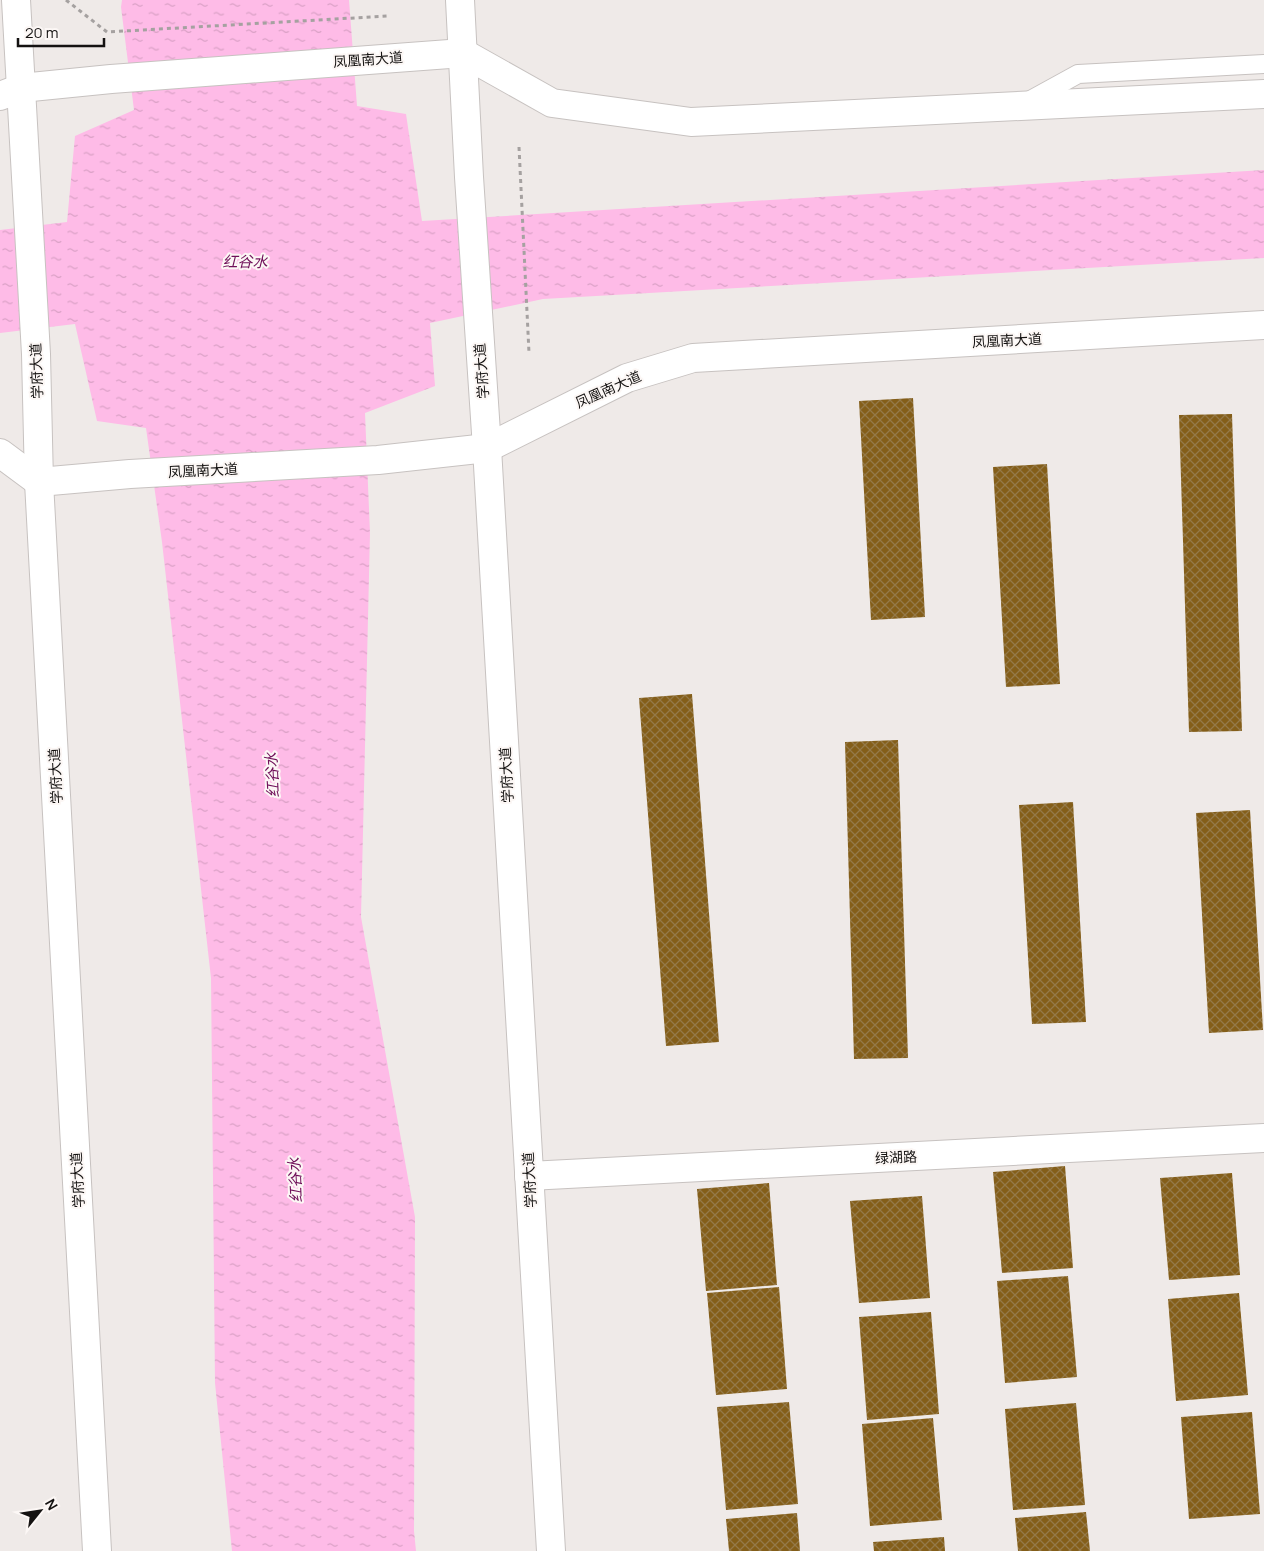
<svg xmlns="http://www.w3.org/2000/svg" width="1264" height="1551" font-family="Manrope,'Noto Sans SC',sans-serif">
<defs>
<pattern id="water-ripples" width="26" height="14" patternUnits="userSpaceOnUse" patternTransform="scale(1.25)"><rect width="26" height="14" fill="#febbe7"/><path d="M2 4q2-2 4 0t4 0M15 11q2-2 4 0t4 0" fill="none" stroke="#d9a0c5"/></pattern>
<pattern id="building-cross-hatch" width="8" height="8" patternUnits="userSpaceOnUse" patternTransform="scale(1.25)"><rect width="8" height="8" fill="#845e19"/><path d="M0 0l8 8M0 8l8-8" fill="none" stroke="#947949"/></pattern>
</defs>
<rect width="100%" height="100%" fill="#efeae8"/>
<polygon fill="url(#water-ripples)" points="122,0 349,0 357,106 406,114 422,221 1264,170 1264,258 543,299 430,323 435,386 365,413 370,533 361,917 415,1217 414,1531 416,1551 232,1551 215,1383 211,978 162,542 146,428 97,421 75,324 0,333 0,230 67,222 75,136 134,110 121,7"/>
<g fill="url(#building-cross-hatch)">
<polygon points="913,398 925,617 871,620 859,401"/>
<polygon points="1232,414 1242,731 1189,732 1179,415"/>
<polygon points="1047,464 1060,684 1006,687 993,467"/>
<polygon points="692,694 719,1042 666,1046 639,698"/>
<polygon points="898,740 908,1058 854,1059 845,742"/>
<polygon points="1073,802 1086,1022 1032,1024 1019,805"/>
<polygon points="1250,810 1263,1030 1209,1033 1196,813"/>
<polygon points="1065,1166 1073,1268 1002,1273 993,1172"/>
<polygon points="1232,1173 1240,1275 1169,1280 1160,1178"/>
<polygon points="769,1183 777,1285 706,1291 697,1189"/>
<polygon points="922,1196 930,1298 859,1303 850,1201"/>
<polygon points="1068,1276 1077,1377 1005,1383 997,1281"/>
<polygon points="779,1287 787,1389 716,1395 707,1293"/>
<polygon points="1239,1293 1248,1395 1176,1401 1168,1299"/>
<polygon points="931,1312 939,1414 867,1420 859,1317"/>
<polygon points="789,1402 798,1504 726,1510 717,1407"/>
<polygon points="1076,1403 1085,1505 1013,1510 1005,1409"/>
<polygon points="1252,1412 1260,1514 1189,1519 1181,1417"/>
<polygon points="933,1418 942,1520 870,1526 862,1424"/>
<polygon points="1086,1512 1090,1551 1018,1551 1015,1518"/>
<polygon points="797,1513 800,1551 729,1551 726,1519"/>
<polygon points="944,1537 945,1551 874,1551 873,1542"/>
</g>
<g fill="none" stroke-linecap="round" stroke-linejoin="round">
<defs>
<polyline id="lane" points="1027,102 1078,74 1264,64"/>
<polyline id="street" points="529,1176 1264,1138"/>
<g id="secondary">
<polyline points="0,96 21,88 111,79 463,53 552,103 691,122 1264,94"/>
<polyline points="0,453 39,482 130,474 378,460 487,448 627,378 693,358 1264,325"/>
</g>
<g id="primary">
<polyline points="16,0 36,354 39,482 97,1551"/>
<polyline points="460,0 469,177 487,448 551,1551"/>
</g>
</defs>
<use href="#lane" stroke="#c7c2c0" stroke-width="20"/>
<use href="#street" stroke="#c7c2c0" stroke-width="30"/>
<use href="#secondary" stroke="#c7c2c0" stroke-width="30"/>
<use href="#primary" stroke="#c7c2c0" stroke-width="30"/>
<g stroke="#a5a1a0" stroke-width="3" stroke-dasharray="4 4" stroke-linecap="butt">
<polyline points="66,0 107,32 388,16"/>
<polyline points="519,147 529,353"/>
</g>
<use href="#lane" stroke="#fff" stroke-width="18"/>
<use href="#street" stroke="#fff" stroke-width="28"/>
<use href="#secondary" stroke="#fff" stroke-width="28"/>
<use href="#primary" stroke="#fff" stroke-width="28"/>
</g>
<g text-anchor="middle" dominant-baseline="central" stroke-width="4" stroke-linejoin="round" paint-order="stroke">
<g font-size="14" fill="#141211" stroke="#fcf7f5">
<text transform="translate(368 59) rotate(-4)">凤凰南大道</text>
<text transform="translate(1007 340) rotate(-3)">凤凰南大道</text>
<text transform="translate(36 371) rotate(-92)">学府大道</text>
<text transform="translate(481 371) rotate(-94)">学府大道</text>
<text transform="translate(608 389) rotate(-24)">凤凰南大道</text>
<text transform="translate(203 470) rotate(-3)">凤凰南大道</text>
<text transform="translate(506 775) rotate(-93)">学府大道</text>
<text transform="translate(55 776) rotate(-93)">学府大道</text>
<text transform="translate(896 1157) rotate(-3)">绿湖路</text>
<text transform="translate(77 1180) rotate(-93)">学府大道</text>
<text transform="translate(529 1180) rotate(-93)">学府大道</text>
</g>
<g font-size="15" font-style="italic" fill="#6f0f59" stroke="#fcf7f5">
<text x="245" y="261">红谷水</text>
<text transform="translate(272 775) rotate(-93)">红谷水</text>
<text transform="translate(295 1180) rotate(-93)">红谷水</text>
</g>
</g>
<g transform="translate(40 1511) rotate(60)" stroke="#fcf7f5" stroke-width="4" paint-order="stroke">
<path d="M0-4L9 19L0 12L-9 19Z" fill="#141211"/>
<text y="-8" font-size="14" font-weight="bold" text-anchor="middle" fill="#141211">N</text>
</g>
<path d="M18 38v8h86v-8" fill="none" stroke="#141211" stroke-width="2.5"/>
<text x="25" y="38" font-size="15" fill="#141211" stroke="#fcf7f5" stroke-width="4" paint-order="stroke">20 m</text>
</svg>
